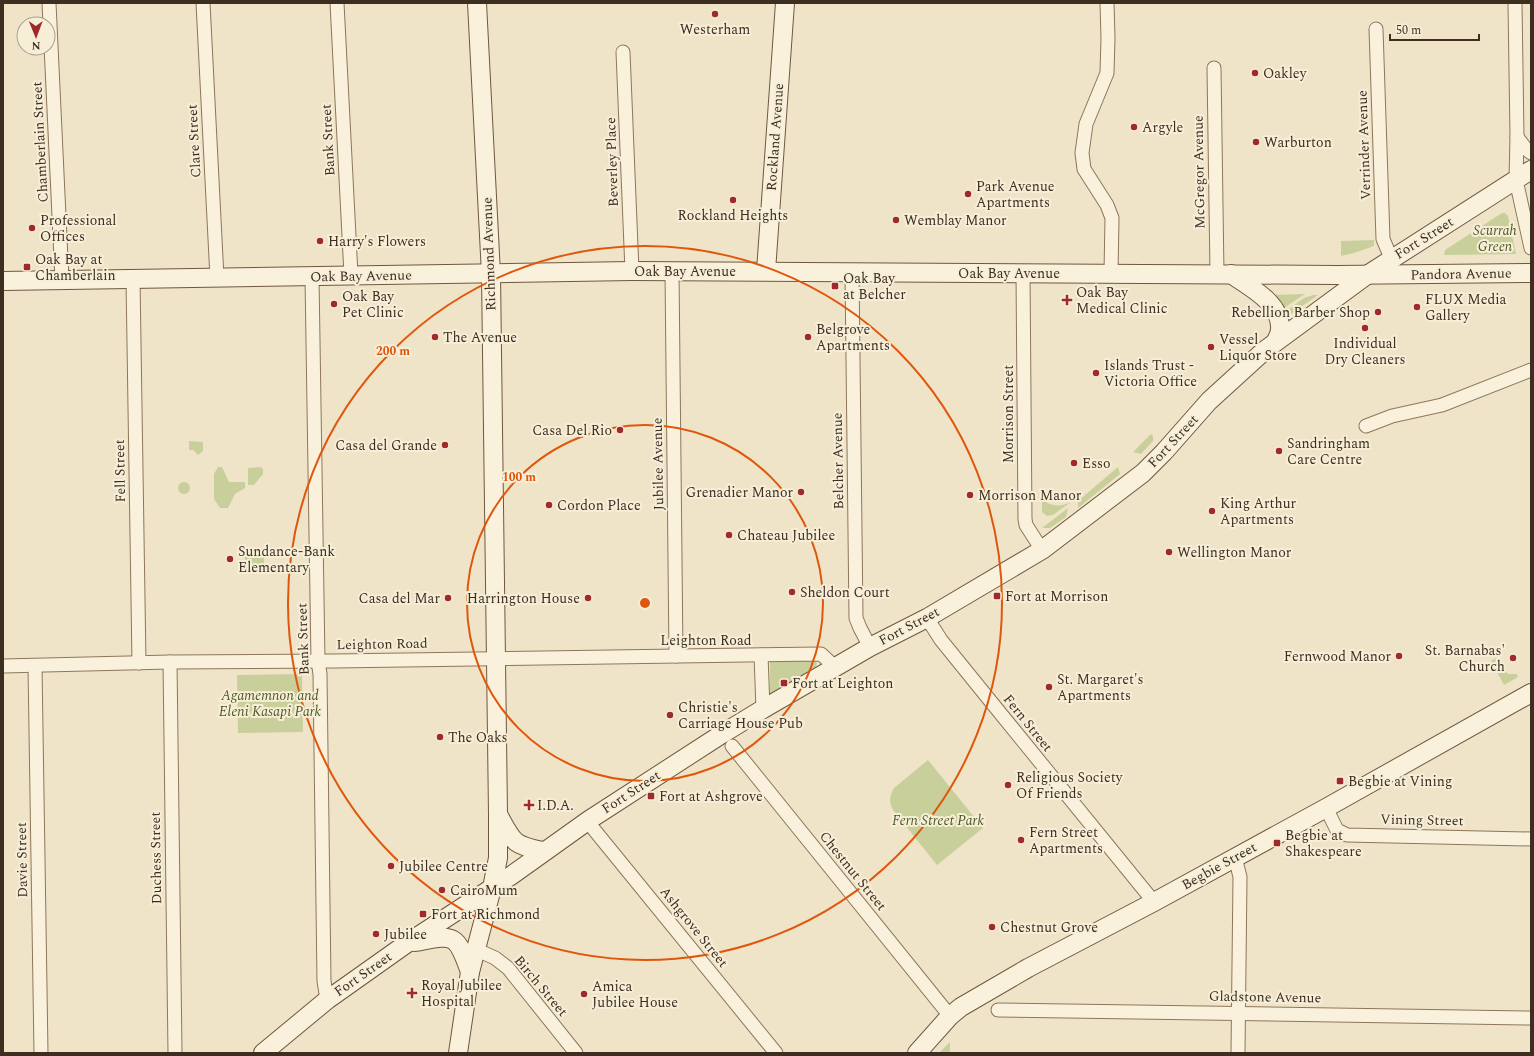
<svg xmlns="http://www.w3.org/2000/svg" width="1534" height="1056" font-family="Spectral,serif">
<rect width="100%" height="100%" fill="#f0e4c8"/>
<g fill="#c9cf9b">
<polygon points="1502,213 1505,213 1508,216 1516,254 1444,255 1445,250"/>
<polygon points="1374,240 1374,246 1354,253 1341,256 1341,241"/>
<polygon points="1305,294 1284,308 1266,295"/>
<polygon points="1313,295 1318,295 1288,316 1286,316 1283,313 1304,298"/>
<polygon points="1151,434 1153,436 1153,441 1141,454 1133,452"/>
<polygon points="189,441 203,442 203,451 198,455 193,450 189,450"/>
<polygon points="218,467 222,467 229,482 245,482 245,488 235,494 228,508 220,508 214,499 214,474"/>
<polygon points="261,467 263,469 263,474 254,485 248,485 248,468"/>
<polygon points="1118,467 1120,474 1078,508 1078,501"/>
<circle cx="184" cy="488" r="6"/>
<path d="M1042 499C1051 507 1060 507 1071 502L1053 515 1047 516 1042 512Z"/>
<polygon points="1068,508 1066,517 1050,528 1042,528"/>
<rect x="245" y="550" width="19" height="20"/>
<polygon points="1496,658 1500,666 1503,666 1508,674 1517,674 1518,677 1504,685 1491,661"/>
<polygon points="813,659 817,663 816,667 770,694 770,660"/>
<polygon points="302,674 303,732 238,733 237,675"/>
<path d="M928 760 983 828 937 865 893 810C889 802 889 797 894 788Z"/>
<polygon points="950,1042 950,1053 939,1053"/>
</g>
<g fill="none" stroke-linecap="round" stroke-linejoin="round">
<defs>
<g id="street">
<polyline points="49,3 62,280"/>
<polyline points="203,3 217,278"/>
<polyline points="337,3 351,275"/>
<polyline points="1107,3 1108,38 1107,73 1086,124 1082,153 1084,169 1107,205 1112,218 1111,273"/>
<polyline points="1515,3 1517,137 1516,180 1531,248"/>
<polyline points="1376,29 1383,239 1391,258"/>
<polyline points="623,52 632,271"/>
<polyline points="1214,68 1217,274"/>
<polyline points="1517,137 1526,149 1531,153"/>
<polyline points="672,271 676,656"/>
<polyline points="852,272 856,618 860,628 870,647"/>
<polyline points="1023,273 1025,519 1026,525 1042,550"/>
<polyline points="312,277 318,661 320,674 324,981 327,1000"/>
<polyline points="133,279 139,663"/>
<polyline points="1366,426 1392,416 1442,405 1531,370"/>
<polyline points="927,618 941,640 992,703 1154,902"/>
<polyline points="761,655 763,709"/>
<polyline points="170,662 175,1053"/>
<polyline points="3,666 170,662 334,661 821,654 835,667"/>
<polyline points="35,666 41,1053"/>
<polyline points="732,746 950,1016"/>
<polyline points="1326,808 1337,830 1347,835 1531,839"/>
<polyline points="587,821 776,1053"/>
<polyline points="1235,857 1240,877 1238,1053"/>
<polyline points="475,949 495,958 508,968 576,1053"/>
<polyline points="998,1010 1531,1018"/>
</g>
<g id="secondary">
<polyline points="766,271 785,3"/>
<path d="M1231 274C1249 287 1282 303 1280 329 1280 332 1278 337 1276 341"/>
<polyline points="3,281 632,271 1337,275 1531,273"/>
<path d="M499 816C513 842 513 845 543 851"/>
<path d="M415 942C454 935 456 932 470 972"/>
<polyline points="263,1053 327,1000 406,944 512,875 589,820 722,734 763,709 870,647 927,618 1042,550 1143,473 1164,452 1209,401 1265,350 1367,275 1531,170"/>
<polyline points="458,1053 470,972 492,888 498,858 498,815 491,274 477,3"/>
<polyline points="917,1053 950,1016 961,1007 1028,968 1154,902 1326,808 1531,693"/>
</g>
</defs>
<use href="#street" stroke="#8d765c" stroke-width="15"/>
<use href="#secondary" stroke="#6f573f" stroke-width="20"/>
<use href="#street" stroke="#faf1dc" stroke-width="13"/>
<use href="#secondary" stroke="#faf1dc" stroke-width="18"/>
</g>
<g fill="none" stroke="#df570d" stroke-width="2">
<circle cx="645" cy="603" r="178"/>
<circle cx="645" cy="603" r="357"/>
</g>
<g fill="#9e2a2b" stroke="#f7eed8" stroke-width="1.5">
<circle cx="715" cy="14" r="4"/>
<circle cx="1255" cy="73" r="4"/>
<circle cx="1134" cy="127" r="4"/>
<circle cx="1256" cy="142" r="4"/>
<circle cx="968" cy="194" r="4"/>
<circle cx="733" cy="200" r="4"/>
<circle cx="896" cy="220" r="4"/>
<circle cx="32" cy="228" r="4"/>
<circle cx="320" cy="241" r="4"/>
<rect x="23" y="263" width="8" height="8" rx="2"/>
<rect x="831" y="282" width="8" height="8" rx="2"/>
<path d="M1065 294h4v4h4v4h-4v4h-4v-4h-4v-4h4z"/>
<circle cx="334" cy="304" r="4"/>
<circle cx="1417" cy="307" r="4"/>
<circle cx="1378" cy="312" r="4"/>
<circle cx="1365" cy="328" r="4"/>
<circle cx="435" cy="337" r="4"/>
<circle cx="808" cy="337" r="4"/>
<circle cx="1211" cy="347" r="4"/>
<circle cx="1096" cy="373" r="4"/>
<circle cx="620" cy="430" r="4"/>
<circle cx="445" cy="445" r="4"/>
<circle cx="1279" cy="451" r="4"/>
<circle cx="1074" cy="463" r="4"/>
<circle cx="801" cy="492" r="4"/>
<circle cx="970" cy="495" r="4"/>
<circle cx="549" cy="505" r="4"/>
<circle cx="1212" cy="511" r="4"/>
<circle cx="729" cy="535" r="4"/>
<circle cx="1169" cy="552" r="4"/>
<circle cx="230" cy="559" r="4"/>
<circle cx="792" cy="592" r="4"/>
<rect x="993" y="592" width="8" height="8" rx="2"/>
<circle cx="448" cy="598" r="4"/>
<circle cx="588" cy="598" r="4"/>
<circle cx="1399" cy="656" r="4"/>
<circle cx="1513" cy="658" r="4"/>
<rect x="780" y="679" width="8" height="8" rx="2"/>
<circle cx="1049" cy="687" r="4"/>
<circle cx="670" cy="715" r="4"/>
<circle cx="440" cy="737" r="4"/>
<rect x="1336" y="777" width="8" height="8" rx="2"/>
<circle cx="1008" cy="785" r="4"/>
<rect x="647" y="792" width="8" height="8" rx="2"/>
<path d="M527 799h4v4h4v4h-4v4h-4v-4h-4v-4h4z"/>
<circle cx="1021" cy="840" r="4"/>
<rect x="1273" y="839" width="8" height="8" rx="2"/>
<circle cx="391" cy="866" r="4"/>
<circle cx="442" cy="890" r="4"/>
<rect x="419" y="910" width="8" height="8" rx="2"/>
<circle cx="992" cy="927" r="4"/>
<circle cx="376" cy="934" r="4"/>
<path d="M410 987h4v4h4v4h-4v4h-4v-4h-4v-4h4z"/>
<circle cx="584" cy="994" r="4"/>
</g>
<g text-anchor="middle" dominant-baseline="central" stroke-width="4" stroke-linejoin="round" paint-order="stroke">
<g font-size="14" fill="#3d2e20" stroke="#f7eed8" text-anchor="start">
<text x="715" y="29" text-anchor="middle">Westerham</text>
<text x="1263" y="73">Oakley</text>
<text x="1142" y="127">Argyle</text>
<text x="1264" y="142">Warburton</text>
<text x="976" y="186">Park Avenue<tspan x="976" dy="16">Apartments</tspan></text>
<text x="733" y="215" text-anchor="middle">Rockland Heights</text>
<text x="40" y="220">Professional<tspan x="40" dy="16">Offices</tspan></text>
<text x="904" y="220">Wemblay Manor</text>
<text x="328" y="241">Harry's Flowers</text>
<text x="35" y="259">Oak Bay at<tspan x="35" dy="16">Chamberlain</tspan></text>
<text x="843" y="278">Oak Bay<tspan x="843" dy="16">at Belcher</tspan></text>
<text x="1076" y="292">Oak Bay<tspan x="1076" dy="16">Medical Clinic</tspan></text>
<text x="342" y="296">Oak Bay<tspan x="342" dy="16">Pet Clinic</tspan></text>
<text x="1425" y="299">FLUX Media<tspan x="1425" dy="16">Gallery</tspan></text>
<text x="1370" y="312" text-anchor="end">Rebellion Barber Shop</text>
<text x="816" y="329">Belgrove<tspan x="816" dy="16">Apartments</tspan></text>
<text x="443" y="337">The Avenue</text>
<text x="1219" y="339">Vessel<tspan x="1219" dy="16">Liquor Store</tspan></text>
<text x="1365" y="343" text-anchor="middle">Individual<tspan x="1365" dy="16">Dry Cleaners</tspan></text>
<text x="1104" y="365">Islands Trust -<tspan x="1104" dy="16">Victoria Office</tspan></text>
<text x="612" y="430" text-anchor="end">Casa Del Rio</text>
<text x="1287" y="443">Sandringham<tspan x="1287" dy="16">Care Centre</tspan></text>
<text x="437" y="445" text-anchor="end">Casa del Grande</text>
<text x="1082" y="463">Esso</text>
<text x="793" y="492" text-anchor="end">Grenadier Manor</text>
<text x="978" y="495">Morrison Manor</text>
<text x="1220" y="503">King Arthur<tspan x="1220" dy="16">Apartments</tspan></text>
<text x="557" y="505">Cordon Place</text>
<text x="737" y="535">Chateau Jubilee</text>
<text x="238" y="551">Sundance-Bank<tspan x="238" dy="16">Elementary</tspan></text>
<text x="1177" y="552">Wellington Manor</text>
<text x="800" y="592">Sheldon Court</text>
<text x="1005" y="596">Fort at Morrison</text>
<text x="440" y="598" text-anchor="end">Casa del Mar</text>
<text x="580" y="598" text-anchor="end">Harrington House</text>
<text x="1505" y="650" text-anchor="end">St. Barnabas'<tspan x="1505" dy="16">Church</tspan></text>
<text x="1391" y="656" text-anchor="end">Fernwood Manor</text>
<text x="1057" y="679">St. Margaret's<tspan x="1057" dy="16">Apartments</tspan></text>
<text x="792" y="683">Fort at Leighton</text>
<text x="678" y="707">Christie's<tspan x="678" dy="16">Carriage House Pub</tspan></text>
<text x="448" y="737">The Oaks</text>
<text x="1016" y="777">Religious Society<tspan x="1016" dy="16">Of Friends</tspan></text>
<text x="1348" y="781">Begbie at Vining</text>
<text x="659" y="796">Fort at Ashgrove</text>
<text x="537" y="805">I.D.A.</text>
<text x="1029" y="832">Fern Street<tspan x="1029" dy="16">Apartments</tspan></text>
<text x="1285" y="835">Begbie at<tspan x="1285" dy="16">Shakespeare</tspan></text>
<text x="399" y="866">Jubilee Centre</text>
<text x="450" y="890">CairoMum</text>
<text x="431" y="914">Fort at Richmond</text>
<text x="1000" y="927">Chestnut Grove</text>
<text x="384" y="934">Jubilee</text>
<text x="421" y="985">Royal Jubilee<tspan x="421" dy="16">Hospital</tspan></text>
<text x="592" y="986">Amica<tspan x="592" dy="16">Jubilee House</tspan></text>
</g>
<g font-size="14" fill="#3d2e20" stroke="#f7eed8">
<text transform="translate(775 137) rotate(-86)">Rockland Avenue</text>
<text transform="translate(328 140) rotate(-93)">Bank Street</text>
<text transform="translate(194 141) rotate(-93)">Clare Street</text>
<text transform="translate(40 142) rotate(-93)">Chamberlain Street</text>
<text transform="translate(1364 145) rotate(-92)">Verrinder Avenue</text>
<text transform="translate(612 162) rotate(-92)">Beverley Place</text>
<text transform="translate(1199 172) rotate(-91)">McGregor Avenue</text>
<text transform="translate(1424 238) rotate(-32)">Fort Street</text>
<text transform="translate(489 254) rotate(-92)">Richmond Avenue</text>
<text x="685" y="271">Oak Bay Avenue</text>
<text x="1009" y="273">Oak Bay Avenue</text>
<text transform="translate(1461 274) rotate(-1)">Pandora Avenue</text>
<text transform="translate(361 276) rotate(-1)">Oak Bay Avenue</text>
<text transform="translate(1008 414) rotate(-90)">Morrison Street</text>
<text transform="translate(1173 441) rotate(-47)">Fort Street</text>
<text transform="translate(838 461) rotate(-91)">Belcher Avenue</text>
<text transform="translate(658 464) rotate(-91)">Jubilee Avenue</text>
<text transform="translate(120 471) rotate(-91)">Fell Street</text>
<text transform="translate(909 626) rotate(-28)">Fort Street</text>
<text transform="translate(303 639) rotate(-92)">Bank Street</text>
<text x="706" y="640">Leighton Road</text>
<text transform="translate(382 644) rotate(-1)">Leighton Road</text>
<text transform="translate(1028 723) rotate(51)">Fern Street</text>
<text transform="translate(631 792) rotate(-33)">Fort Street</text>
<text transform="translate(1422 820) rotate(1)">Vining Street</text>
<text transform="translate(156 858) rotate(-91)">Duchess Street</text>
<text transform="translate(22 860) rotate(-91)">Davie Street</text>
<text transform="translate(1219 866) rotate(-29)">Begbie Street</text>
<text transform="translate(853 871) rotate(51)">Chestnut Street</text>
<text transform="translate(694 927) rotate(51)">Ashgrove Street</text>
<text transform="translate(363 974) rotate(-35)">Fort Street</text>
<text transform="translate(541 986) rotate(50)">Birch Street</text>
<text transform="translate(1265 997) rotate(1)">Gladstone Avenue</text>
</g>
<g font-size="14" font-style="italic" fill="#4d5a26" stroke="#f7eed8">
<text x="1495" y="230">Scurrah<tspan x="1495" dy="16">Green</tspan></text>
<text x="270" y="695">Agamemnon and<tspan x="270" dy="16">Eleni Kasapi Park</tspan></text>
<text x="938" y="820">Fern Street Park</text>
</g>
</g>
<circle cx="645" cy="603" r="6" fill="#df570d" stroke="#f7eed8" stroke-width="2"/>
<g font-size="12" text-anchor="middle" font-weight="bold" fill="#df570d" stroke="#f7eed8" stroke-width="4" stroke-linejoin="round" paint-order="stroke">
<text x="393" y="355">200 m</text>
<text x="519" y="481">100 m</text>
</g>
<rect width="1534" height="1056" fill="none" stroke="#3d2e20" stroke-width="8"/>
<g transform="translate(36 36) rotate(179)"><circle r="19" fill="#f7eed8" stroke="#ada18e"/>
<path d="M0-3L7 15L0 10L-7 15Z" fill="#9e2a2b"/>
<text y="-6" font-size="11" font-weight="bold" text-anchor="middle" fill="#3d2e20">N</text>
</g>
<path d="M1390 34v6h89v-6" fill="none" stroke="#3d2e20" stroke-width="2"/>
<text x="1396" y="34" font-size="12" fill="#3d2e20" stroke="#f7eed8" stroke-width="3" paint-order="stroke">50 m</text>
</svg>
